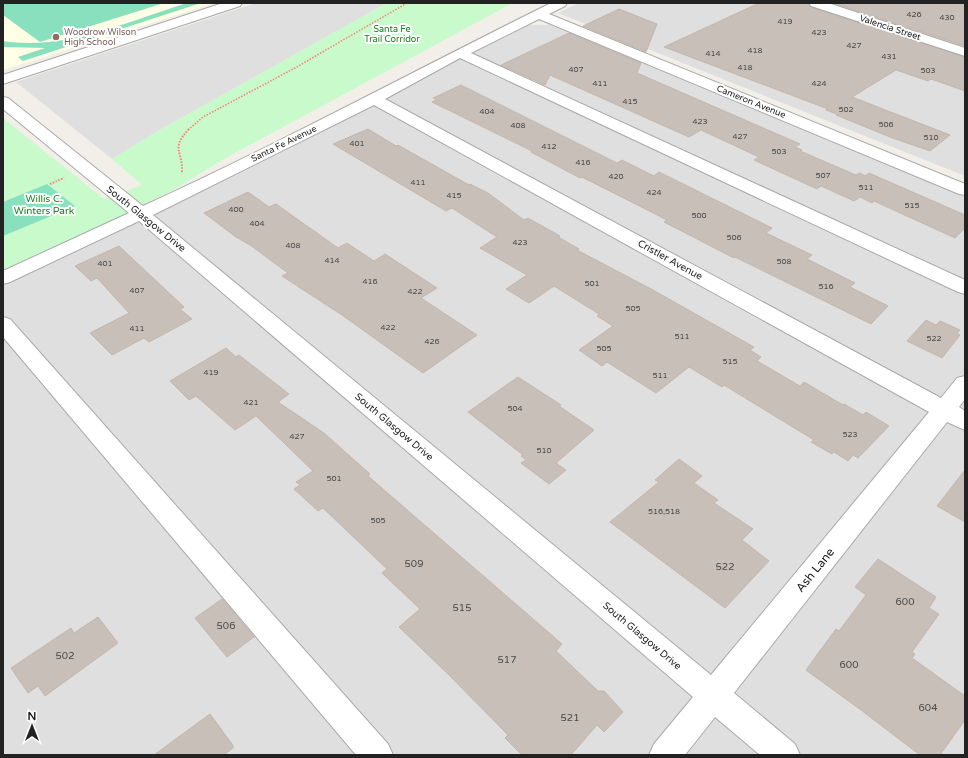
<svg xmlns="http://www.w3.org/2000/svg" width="968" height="758" font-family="'Varela Round',sans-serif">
<rect width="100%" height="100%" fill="#f2efe9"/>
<g fill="#e0dfdf">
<polygon points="256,3 387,3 158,131 112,159 16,82"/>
<polygon points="579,3 965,3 965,176 558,13"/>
<polygon points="529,25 550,25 965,196 965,755 3,755 3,275"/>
</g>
<polygon fill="#ffffe5" points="3,3 214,3 3,70"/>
<polygon fill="#c8facc" points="387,3 513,3 224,159 173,190 108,222 3,270 3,118 104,199 142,185 112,159 158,131"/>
<g fill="#88e0be">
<polygon points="3,3 164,3 40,42 3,15"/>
<path d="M187 3H201L23 61 18 57 45 48 3 47V41C64 51 129 21 187 3Z"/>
<polygon points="47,184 75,206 3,236 3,202"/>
</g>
<g fill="#c7bfb8" stroke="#c4b6ab">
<polygon points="759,3 808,3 811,7 965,57 965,91 931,79 928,81 896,70 852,97 950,135 930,151 890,137 836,115 837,114 826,110 828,109 664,47"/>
<polygon points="833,3 965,3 965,46"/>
<polygon points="619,9 657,24 646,52 583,26"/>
<polygon points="569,33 641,63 637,73 800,144 795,147 802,150 800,151 856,175 860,173 865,176 869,173 965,215 965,228 955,238 874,201 872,203 860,197 854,201 821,186 817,189 754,160 759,157 701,130 689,137 550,75 545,85 501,65"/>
<polygon points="461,85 617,163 622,160 654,176 659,172 772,228 766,233 812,255 807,259 855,283 850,287 888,306 871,324 735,257 734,258 664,222 667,220 582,177 580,178 531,152 532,151 432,102 437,99 433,98"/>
<polygon points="368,129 396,146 398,145 469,185 470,184 488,193 524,220 528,218 560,236 558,237 579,249 577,250 653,290 754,347 750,350 761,357 757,361 800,386 804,382 843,405 844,404 863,415 866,412 889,426 858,458 853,455 848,461 834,452 832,454 811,442 814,440 724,385 722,387 689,367 656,393 607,362 602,366 579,350 613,326 597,316 599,314 554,286 529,303 506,289 527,275 480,248 497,237 452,208 446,211 333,144"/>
<polygon points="248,192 269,207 276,204 338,248 347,243 374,261 385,254 437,288 421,298 477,335 423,373 342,315 282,276 288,273 250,245 236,237 204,213"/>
<polygon points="119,246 184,307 180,309 192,319 149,342 144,338 112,355 90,333 129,313 97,278 91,281 75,266"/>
<polygon points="926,320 936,325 940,321 960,330 957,333 960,335 942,358 907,341"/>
<polygon points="226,348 236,357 239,355 289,394 278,402 324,433 370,474 368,476 562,644 556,651 598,691 604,691 623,712 604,732 597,725 571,755 522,755 505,738 508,735 449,675 399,627 420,609 382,573 387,569 323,508 318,511 294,489 300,485 296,482 313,471 256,416 235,430 196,396 189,400 170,381"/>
<polygon points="518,377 561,405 559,406 594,430 556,463 566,470 549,484 521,463 526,460 521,456 523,455 468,412"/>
<polygon points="679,459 702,476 694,483 718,500 714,503 753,529 742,540 769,561 725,608 610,522 659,482 655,480"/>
<polygon points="965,470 965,522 937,506"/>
<polygon points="878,559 936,597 929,608 939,614 912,652 915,654 912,658 965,696 965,720 940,755 920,755 861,710 806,670 836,629 839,631 866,595 855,587"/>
<polygon points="222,599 254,637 227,657 195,618"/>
<polygon points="98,617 118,643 45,696 38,686 28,693 11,668 71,628 74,633"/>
<polygon points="210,714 234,747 224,755 154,755"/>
</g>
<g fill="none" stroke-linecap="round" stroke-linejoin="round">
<defs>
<g id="minor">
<polygon points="223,3 242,3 240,6 3,84 3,75"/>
<path d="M551 3H567L565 6 549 14 965 184V195L959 194 539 19 471 53 965 280V294L958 292 460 58 385 99 941 398 957 378 965 376V399L959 407 965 411V430L947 422 734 693 795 744 800 755H760L715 717 685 755H649L654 744 693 697 139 221 10 282 3 284V271L129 213 3 109V97L8 98 143 206C281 143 415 70 551 3ZM374 105 929 412 711 675 153 215Z"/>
<polygon points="809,3 828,3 965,48 965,56 811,6"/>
<polygon points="3,317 10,319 388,744 393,755 356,755 3,337"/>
</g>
</defs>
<use href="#minor" stroke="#a9a9a9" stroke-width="2"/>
<polyline stroke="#fa8072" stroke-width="1.5" stroke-dasharray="1.5 1.5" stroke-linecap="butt" points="188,130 203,117 295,68 407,3"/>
<g stroke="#fa8072" stroke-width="2" stroke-dasharray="1.5 1.5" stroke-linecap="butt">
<path d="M182 172C183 151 170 149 189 129"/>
<polyline points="50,184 64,178"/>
</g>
<use href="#minor" fill="#fff" fill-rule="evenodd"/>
</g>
<circle fill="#8d6e63" stroke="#fff" stroke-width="1.5" cx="56" cy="37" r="4"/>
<g text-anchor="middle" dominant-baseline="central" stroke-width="4" stroke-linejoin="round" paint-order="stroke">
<g font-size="8" fill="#4b4948">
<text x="914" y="14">426</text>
<text x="947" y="17">430</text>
<text x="785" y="21">419</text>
<text x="819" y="32">423</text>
<text x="854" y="45">427</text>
<text x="755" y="50">418</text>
<text x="713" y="53">414</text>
<text x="889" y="56">431</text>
<text x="745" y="67">418</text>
<text x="576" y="69">407</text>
<text x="928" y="70">503</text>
<text x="600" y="83">411</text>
<text x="819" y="83">424</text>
<text x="630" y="101">415</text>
<text x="846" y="109">502</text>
<text x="487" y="111">404</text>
<text x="700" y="121">423</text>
<text x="886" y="124">506</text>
<text x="518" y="125">408</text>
<text x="740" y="136">427</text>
<text x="931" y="137">510</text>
<text x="357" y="143">401</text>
<text x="549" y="146">412</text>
<text x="779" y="151">503</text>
<text x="583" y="162">416</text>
<text x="823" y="175">507</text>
<text x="616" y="176">420</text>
<text x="418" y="182">411</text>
<text x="866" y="187">511</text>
<text x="654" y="192">424</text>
<text x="454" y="195">415</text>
<text x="912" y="205">515</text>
<text x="236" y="209">400</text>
<text x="699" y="215">500</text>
<text x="257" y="223">404</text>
<text x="734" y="237">506</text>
<text x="520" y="242">423</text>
<text x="293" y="245">408</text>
<text x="332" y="260">414</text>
<text x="784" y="261">508</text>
<text x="105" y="263">401</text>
<text x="370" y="281">416</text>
<text x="592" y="283">501</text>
<text x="826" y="286">516</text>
<text x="137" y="290">407</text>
<text x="415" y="291">422</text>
<text x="633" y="308">505</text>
<text x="388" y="327">422</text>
<text x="137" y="328">411</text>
<text x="682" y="336">511</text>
<text x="934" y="338">522</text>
<text x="432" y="341">426</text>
<text x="604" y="348">505</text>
<text x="730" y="361">515</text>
<text x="211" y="372">419</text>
<text x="660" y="375">511</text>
<text x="251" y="402">421</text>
<text x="515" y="408">504</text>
<text x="850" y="434">523</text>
<text x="297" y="436">427</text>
<text x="544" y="450">510</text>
<text x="334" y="478">501</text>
<text x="664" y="511">516,518</text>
<text x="378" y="520">505</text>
</g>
<g font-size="9" fill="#222" stroke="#fff">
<text transform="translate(890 28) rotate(18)">Valencia Street</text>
<text transform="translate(751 102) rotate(22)">Cameron Avenue</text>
<text transform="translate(284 144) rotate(-26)">Santa Fe Avenue</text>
</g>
<g font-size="9" fill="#0c8416" stroke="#fff">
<text x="392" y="29">Santa Fe<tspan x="392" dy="10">Trail Corridor</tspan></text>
</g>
<g font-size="9" fill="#785e54" stroke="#fff" text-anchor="start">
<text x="64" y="32">Woodrow Wilson<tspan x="64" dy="10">High School</tspan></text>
</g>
<g font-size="10" fill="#0c8416" stroke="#fff">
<text x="44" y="199">Willis C.<tspan x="44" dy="12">Winters Park</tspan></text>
</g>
<g font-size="10" fill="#222" stroke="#fff">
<text transform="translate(146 219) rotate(39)">South Glasgow Drive</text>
<text transform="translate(670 260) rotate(29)">Cristler Avenue</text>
<text transform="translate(394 427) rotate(40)">South Glasgow Drive</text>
<text transform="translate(642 636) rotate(40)">South Glasgow Drive</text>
</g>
<g font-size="10" fill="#4b4948">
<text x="414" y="564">509</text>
<text x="725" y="567">522</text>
<text x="905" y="602">600</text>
<text x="462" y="608">515</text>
<text x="226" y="626">506</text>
<text x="65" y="656">502</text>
<text x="507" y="660">517</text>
<text x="849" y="665">600</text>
<text x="928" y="708">604</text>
<text x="570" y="718">521</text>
</g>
<g font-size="12" fill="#222" stroke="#fff">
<text transform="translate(815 570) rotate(-51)">Ash Lane</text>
</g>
</g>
<rect width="968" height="758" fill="none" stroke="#222222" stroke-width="8"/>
<g transform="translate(32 726)" stroke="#ffffff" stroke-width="3" paint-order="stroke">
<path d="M0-3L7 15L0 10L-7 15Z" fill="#222222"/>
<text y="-6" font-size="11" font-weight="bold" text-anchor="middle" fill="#222222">N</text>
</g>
</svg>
